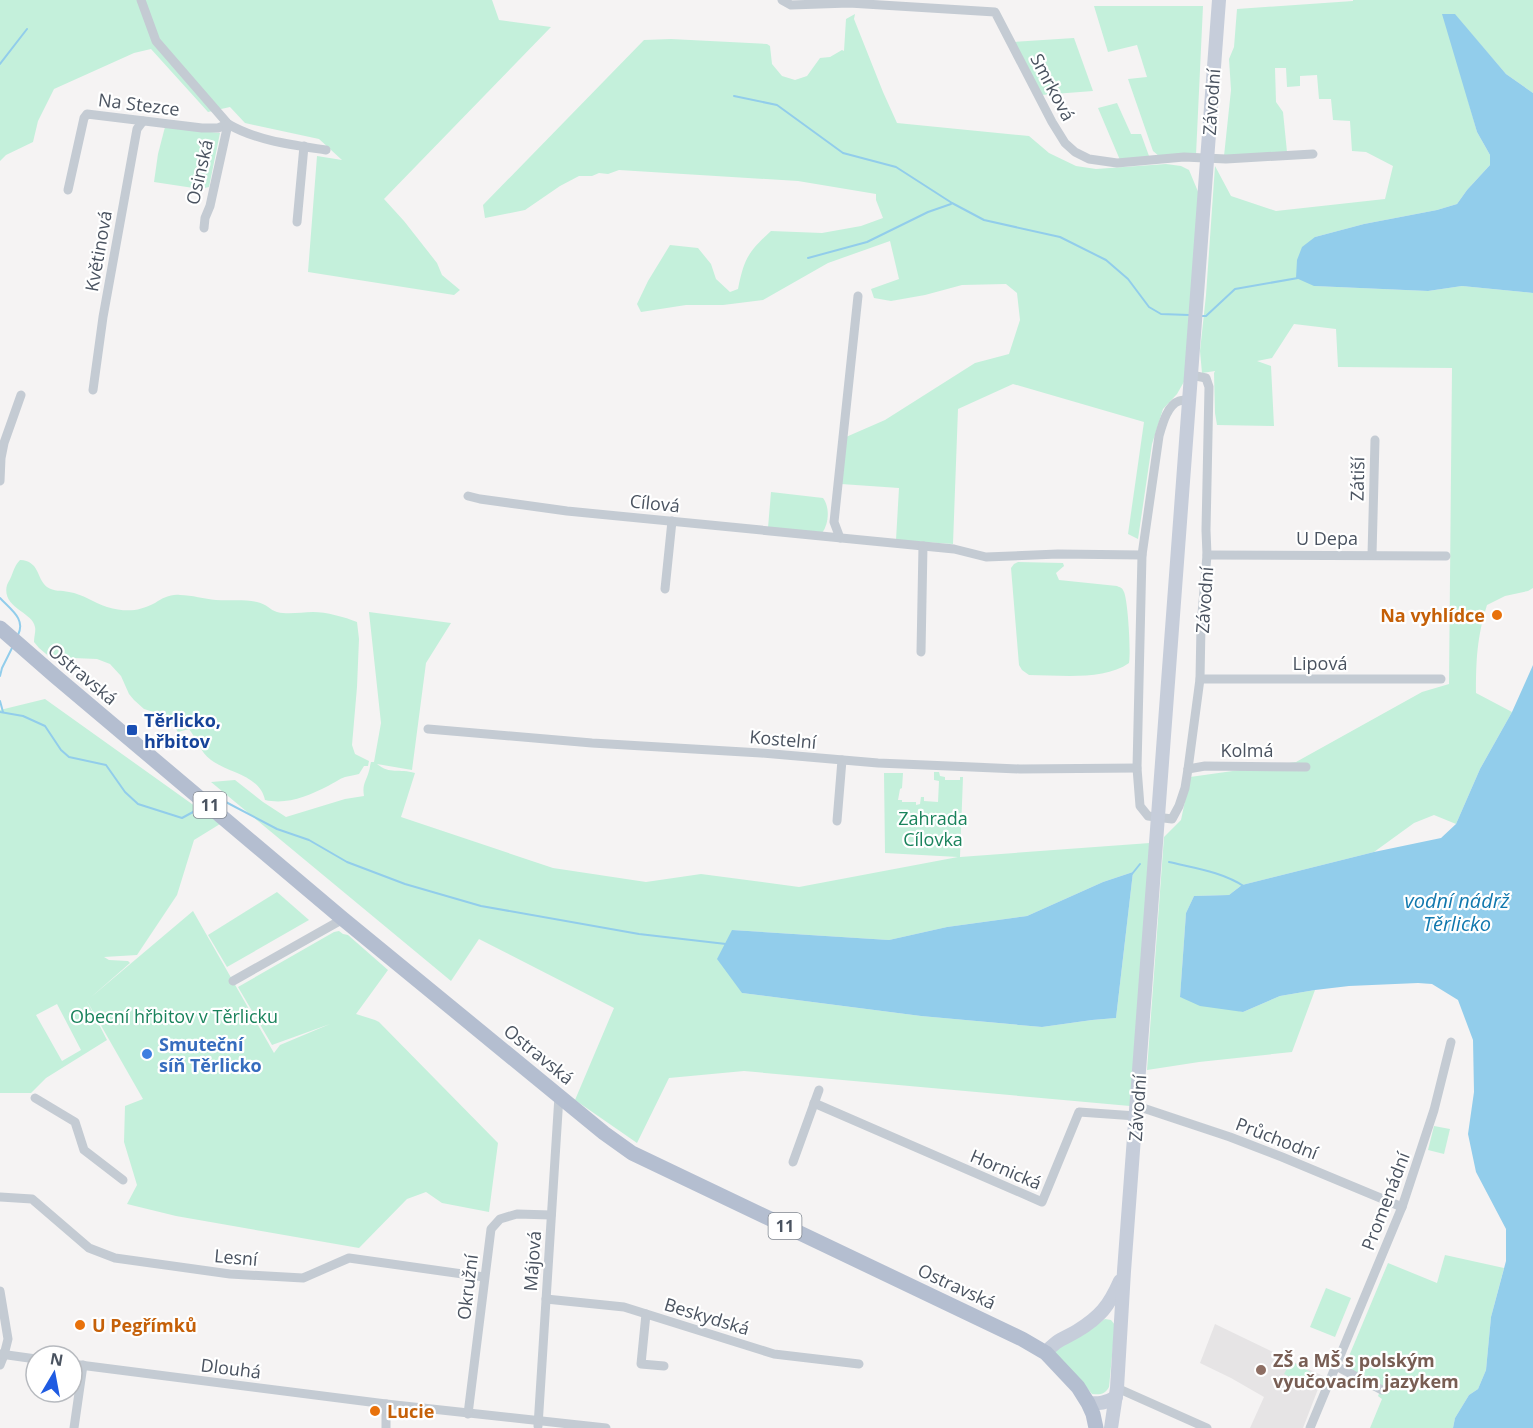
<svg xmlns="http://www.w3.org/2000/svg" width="1533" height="1428" font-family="'Open Sans',sans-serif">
<rect width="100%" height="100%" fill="#f5f3f3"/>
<polygon fill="#e6e4e5" points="1215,1324 1323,1376 1303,1428 1250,1428 1264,1397 1231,1378 1200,1363"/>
<g fill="#c4f0db" fill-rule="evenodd">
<polygon points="0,0 492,0 499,20 551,27 384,199 404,221 437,263 442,275 460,290 454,295 308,272 317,156 342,160 319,139 245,123 230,107 208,112 151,49 134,53 54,89 38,121 33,142 6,155 0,161"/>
<path d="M1353 0H1533V93L1506 74 1455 15 1468 100 1477 132 1490 155V165L1467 190 1457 204 1437 210 1364 224 1315 237 1314 286 1428 291 1462 286 1533 293V588L1528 591 1505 596 1487 605C1477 637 1476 660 1476 693L1512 712 1480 769 1456 824 1434 815 1414 823 1374 852 1242 885 1229 895 1194 896 1186 913 1180 997 1243 1012 1280 996 1315 990 1292 1052 1199 1062 1147 1070 1164 837 1181 820 1190 777 1296 762 1422 692 1449 684 1452 368 1338 367 1336 329 1294 324 1272 358 1257 361 1271 366 1274 426 1217 425 1215 413 1214 373 1215 371 1202 373 1200 351 1206 295 1215 166 1231 196 1276 211 1385 199 1393 166 1366 152 1352 151 1350 121 1333 120 1331 99H1319L1317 75 1300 76V86L1287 87 1286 68H1275L1276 102 1283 112 1287 152 1224 156 1231 90 1229 59 1234 47 1237 9 1353 1Z"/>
<polygon points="1094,6 1203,6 1196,155 1159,156 1153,151 1128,79 1147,77 1137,45 1108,52"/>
<path d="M855 14 854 19 883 92 897 123 1029 136 1049 153 1076 166 1096 169 1166 164 1181 166 1189 170 1199 194 1185 380 1177 394 1163 409 1152 444 1138 539 1128 534 1144 422 1013 384 958 409 953 544 896 540 899 488 841 484 846 437 885 420 975 363 1009 354 1020 320 1017 293 1006 284 962 285 925 295 891 301 874 298 871 289 899 279 890 241 828 263 763 300 723 305H686L641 312 637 304 648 281 670 245 698 248 711 264 716 279 730 292 738 289C744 259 748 252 771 231L822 233 861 226 883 218 876 200V194L798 181 619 170 608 174 599 173 592 176H579L560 186 525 210 485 218 483 205 644 40 671 39 767 44 770 46 772 64 782 76 795 80 807 76 820 58 830 57 842 50 844 51 846 19Z"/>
<polygon points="1074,38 1093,91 1041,95 1014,42"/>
<polygon points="1117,103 1131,134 1141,134 1149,156 1120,160 1098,108"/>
<polygon points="165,127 220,133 209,187 200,189 154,182 158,154"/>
<path d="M771 492 823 498C830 507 829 524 822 533L768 528Z"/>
<path d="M20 560C40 561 36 578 47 587 54 592 61 590 69 592 83 594 94 603 107 607 125 612 138 612 155 603 163 598 170 594 180 595 192 595 204 599 216 600 230 601 244 599 257 602 267 604 270 610 277 612 289 615 301 612 313 612 326 612 345 617 357 622L359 639 357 687 352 745 355 754 369 761 368 766H364L359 774C355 775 350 776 345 777 339 779 334 783 328 786 308 796 287 805 265 800 260 775 228 773 211 760 200 752 197 739 189 729L178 732 169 719 163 715 144 709 134 700 129 694 121 676 110 664 97 659 73 658 57 660 52 659 39 648 34 642C34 637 36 631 35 627 33 612 1 608 7 585 8 582 10 580 11 577 14 570 15 565 20 560Z"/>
<path d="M1018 562 1063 563 1064 566 1056 573 1059 580 1117 586C1121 588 1122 587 1124 592 1128 601 1131 652 1129 663 1104 681 1059 675 1029 675L1022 670 1019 665 1011 568 1014 564Z"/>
<path d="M369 612 451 623 426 663 412 770 377 764C390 775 399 768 415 773L401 817 553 868 646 882 701 874 799 887 958 857 885 853 884 773H903L902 788 900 789 898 800H902V802H916V805L920 804 921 797H924V801L938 802 939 781 934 780V772H939L940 776 945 777V780H960V777H963L960 857 1150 843 1130 1106 744 1071 669 1078 637 1143 575 1100 614 1008 479 939 451 981 211 782 235 780 263 802 286 817 345 799 364 796C362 784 366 782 369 771 370 768 370 765 371 762H374L381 723ZM1133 872 1116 1018 1092 1020 1042 1027 921 1016 742 993 732 930 889 940 947 927 1027 916 1103 882Z"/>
<path d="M45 699 220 824 194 840 177 895 137 955 104 957 109 960 128 961 130 963 90 998 193 911 274 1053 280 1045 330 1024 272 1045 238 987 334 932 339 931 343 934 348 935 388 970 356 1014 375 1020 379 1022 498 1143 489 1212 442 1203 426 1192 407 1199 359 1248 176 1216 127 1204 137 1185 124 1142 125 1106 143 1099 87 1001 107 1040 46 1078 31 1093H0V710ZM57 1004 81 1050 62 1061 36 1015Z"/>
<polygon points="277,892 309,920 227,967 208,935"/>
<polygon points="1434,1126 1450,1129 1444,1154 1428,1150"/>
<polygon points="1445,1255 1504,1268 1491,1317 1486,1370 1478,1389 1469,1395 1455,1418 1453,1428 1370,1428 1382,1399 1378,1396 1382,1387 1344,1368 1388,1263 1437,1283"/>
<polygon points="1326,1288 1351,1298 1335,1337 1310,1327"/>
<path d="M1105 1319 1111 1320 1115 1325 1109 1387C1105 1394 1101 1395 1092 1394L1077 1376 1053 1353 1055 1347 1082 1335Z"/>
<polygon points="1291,1361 1314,1374 1307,1386 1284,1374"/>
</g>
<g fill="#92cdeb">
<polygon points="1442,14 1455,14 1506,74 1533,93 1533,293 1462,286 1428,291 1314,286 1296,278 1297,260 1302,247 1315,237 1364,224 1437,210 1457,204 1467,190 1490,165 1490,155 1477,132"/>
<polygon points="1533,665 1533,1428 1453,1428 1455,1418 1469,1395 1478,1389 1486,1370 1491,1317 1506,1261 1506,1229 1476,1172 1468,1134 1474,1092 1473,1040 1458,1000 1432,984 1418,983 1349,986 1315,990 1280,996 1243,1012 1200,1006 1180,997 1186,913 1194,896 1229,895 1242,885 1374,852 1441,838 1456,824 1480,769 1512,712"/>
<polygon points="1133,872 1116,1018 1092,1020 1042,1027 921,1016 742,993 717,959 732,930 889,940 947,927 1027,916 1103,882"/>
</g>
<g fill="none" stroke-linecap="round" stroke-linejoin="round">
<g stroke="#92cdeb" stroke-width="2">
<polyline points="0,64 27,29"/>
<polyline points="734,96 777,105 843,153 896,167 952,203 984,220 1060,237 1106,260 1128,279 1149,307 1161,314 1189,315"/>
<polyline points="808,258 867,242 928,212 951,204"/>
<polyline points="1201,316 1206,316 1235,289 1298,278"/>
<path d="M0 598C11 610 26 619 18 635"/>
<polyline points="0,676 2,668 12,648"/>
<polyline points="0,701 3,712"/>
<polyline points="0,712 23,716 45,726 61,750 69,757 106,765 125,792 138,804 182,818 193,812 199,805"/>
<polyline points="211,799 222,800 277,829 309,840 347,862 405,884 481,906 639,934 726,944"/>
<path d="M1169 862C1194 868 1223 872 1245 887"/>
<polyline points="1132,874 1140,864"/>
</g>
<g stroke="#c4cbd3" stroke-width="9">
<path d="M141 0 156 41 228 124C257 141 293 145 326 150"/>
<polyline points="782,0 791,5 849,3 995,12 1052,122 1065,143 1075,152 1089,159 1117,163 1184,157 1226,159 1313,154"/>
<polyline points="68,190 84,118 87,114 202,128 218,128 228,124"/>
<polyline points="297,222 304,146"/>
<polyline points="204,228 205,218 210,206 228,124"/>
<polyline points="93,390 103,317 133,151 137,129 143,121"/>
<path d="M1189 400C1186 400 1182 400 1179 401 1167 405 1162 426 1159 436L1142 555 1137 768 1140 806 1148 816 1172 819 1179 806 1185 788 1188 769 1200 679 1201 626 1207 555 1206 530 1209 387 1206 378 1191 375"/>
<polyline points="0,481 1,458 4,443 21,395"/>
<polyline points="468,496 480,499 567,511 954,549 986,557 1058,554 1142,555"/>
<polyline points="840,538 834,522 858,296"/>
<polyline points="1207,555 1446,556"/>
<polyline points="1372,555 1375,440"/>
<polyline points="665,589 672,521"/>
<polyline points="921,652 923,546"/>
<polyline points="1200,679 1441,679"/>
<polyline points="428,729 592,743 761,753 878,763 1020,769 1137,768"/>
<polyline points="1188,769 1205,766 1306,767"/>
<polyline points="837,821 842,760"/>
<polyline points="233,981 343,919"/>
<polyline points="35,1098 75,1122 84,1150 123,1180"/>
<polyline points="814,1103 1042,1202 1079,1112 1136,1116"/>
<polyline points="1137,1106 1230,1137 1282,1157 1402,1207"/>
<polyline points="793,1162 819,1090"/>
<polyline points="0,1197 32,1199 89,1248 115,1258 230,1274 303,1278 349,1258 484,1277"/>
<polyline points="0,1291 8,1339 4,1355 0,1365"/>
<polyline points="546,1299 624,1307 774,1354 859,1364"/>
<polyline points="646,1314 641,1364 664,1366"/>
<polyline points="0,1354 36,1359"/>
<polyline points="72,1364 386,1404 606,1428"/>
<polyline points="1336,1366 1382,1390"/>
<polyline points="1117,1388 1207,1428"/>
<polyline points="386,1404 386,1428"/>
<polyline points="468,1414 491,1229 500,1219 517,1214 551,1215"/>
<polyline points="538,1426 559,1096"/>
<polyline points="74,1428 83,1365"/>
<polyline points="1310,1428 1402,1207 1434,1110 1451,1042"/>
</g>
<g stroke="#c6cdda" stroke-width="14">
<path d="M1046 1353C1054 1341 1065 1338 1077 1331 1100 1317 1109 1306 1120 1281"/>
<path d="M1088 1403C1099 1404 1106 1403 1116 1397"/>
<polyline points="1111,1428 1117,1388 1124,1271 1219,0"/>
</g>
<polyline stroke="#b4bed0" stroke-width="15" points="0,628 55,676 343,919 604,1133 632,1153 1022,1339 1046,1353 1078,1387 1088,1403 1093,1414 1096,1428"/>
</g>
<g fill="#e8710a" stroke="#fff" stroke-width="2">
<circle cx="1497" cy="615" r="6"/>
<circle cx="80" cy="1325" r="6"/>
<circle cx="375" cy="1411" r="6"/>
</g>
<rect fill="#1a4fb4" stroke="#fff" stroke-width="2" x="126" y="724" width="12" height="12" rx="3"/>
<circle fill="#3f7fe0" stroke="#fff" stroke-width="2" cx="147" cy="1054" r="6"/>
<circle fill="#8d6e63" stroke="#fff" stroke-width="2" cx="1261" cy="1370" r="6"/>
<g text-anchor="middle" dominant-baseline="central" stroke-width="4.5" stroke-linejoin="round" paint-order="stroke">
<g fill="#fff" stroke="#808790" stroke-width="1.5">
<rect x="193.5" y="792" width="33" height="26" rx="4.5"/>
<rect x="768.5" y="1213" width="33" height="26" rx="4.5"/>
</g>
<g font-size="16" font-weight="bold" fill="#4a5360">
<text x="210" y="805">11</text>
<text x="785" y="1226">11</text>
</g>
<g font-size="18" fill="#4a5360" stroke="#fff">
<text transform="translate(1053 87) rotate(62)">Smrková</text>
<text transform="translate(1211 102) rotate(-86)">Závodní</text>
<text transform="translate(139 104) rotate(7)">Na Stezce</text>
<text transform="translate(199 172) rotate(-77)">Osinská</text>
<text transform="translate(98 251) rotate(-80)">Květinová</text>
<text transform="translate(1357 479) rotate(-89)">Zátiší</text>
<text transform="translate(655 503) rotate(6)">Cílová</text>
<text x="1327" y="538">U Depa</text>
<text transform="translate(1204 600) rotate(-86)">Závodní</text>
<text x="1320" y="663">Lipová</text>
<text transform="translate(83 674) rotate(40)">Ostravská</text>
<text transform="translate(783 739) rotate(5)">Kostelní</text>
<text x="1247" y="750">Kolmá</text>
<text transform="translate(539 1054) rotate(39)">Ostravská</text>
<text transform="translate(1137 1108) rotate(-86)">Závodní</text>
<text transform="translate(1277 1138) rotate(21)">Průchodní</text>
<text transform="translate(1006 1169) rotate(23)">Hornická</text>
<text transform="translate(1385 1201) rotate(-69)">Promenádní</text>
<text transform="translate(236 1257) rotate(5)">Lesní</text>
<text transform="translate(532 1261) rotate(-86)">Májová</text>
<text transform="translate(957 1286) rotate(25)">Ostravská</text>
<text transform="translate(467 1287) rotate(-83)">Okružní</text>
<text transform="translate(707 1316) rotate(17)">Beskydská</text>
<text transform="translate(231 1368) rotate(7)">Dlouhá</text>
</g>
<g font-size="18" font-weight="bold" fill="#c56008" stroke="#fff" text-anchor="start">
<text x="1485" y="615" text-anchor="end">Na vyhlídce</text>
<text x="92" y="1325">U Pegřímků</text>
<text x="387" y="1411">Lucie</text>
</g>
<g font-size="18" font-weight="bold" fill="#164399" stroke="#fff" text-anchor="start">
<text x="144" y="720">Těrlicko,<tspan x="144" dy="21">hřbitov</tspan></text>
</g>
<g font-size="18" fill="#1a835c" stroke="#fff">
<text x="933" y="818">Zahrada<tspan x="933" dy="21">Cílovka</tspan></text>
<text x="174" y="1016">Obecní hřbitov v Těrlicku</text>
</g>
<g font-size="18" font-weight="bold" fill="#366cbe" stroke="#fff" text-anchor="start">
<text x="159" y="1044">Smuteční<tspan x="159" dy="21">síň Těrlicko</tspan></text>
</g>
<g font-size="18" font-weight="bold" fill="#785e54" stroke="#fff" text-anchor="start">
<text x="1273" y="1360">ZŠ a MŠ s polským<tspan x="1273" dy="21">vyučovacím jazykem</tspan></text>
</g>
<g font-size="20" font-style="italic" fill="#1078ae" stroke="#fff">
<text x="1457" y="900">vodní nádrž<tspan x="1457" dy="23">Těrlicko</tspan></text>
</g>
</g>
<g transform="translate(54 1374) rotate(10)"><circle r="28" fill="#ffffff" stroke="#b7babf" stroke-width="1.5"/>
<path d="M0-4.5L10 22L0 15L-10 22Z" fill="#1f5be2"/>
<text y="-9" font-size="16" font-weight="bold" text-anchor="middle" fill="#4a5360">N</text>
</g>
</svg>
